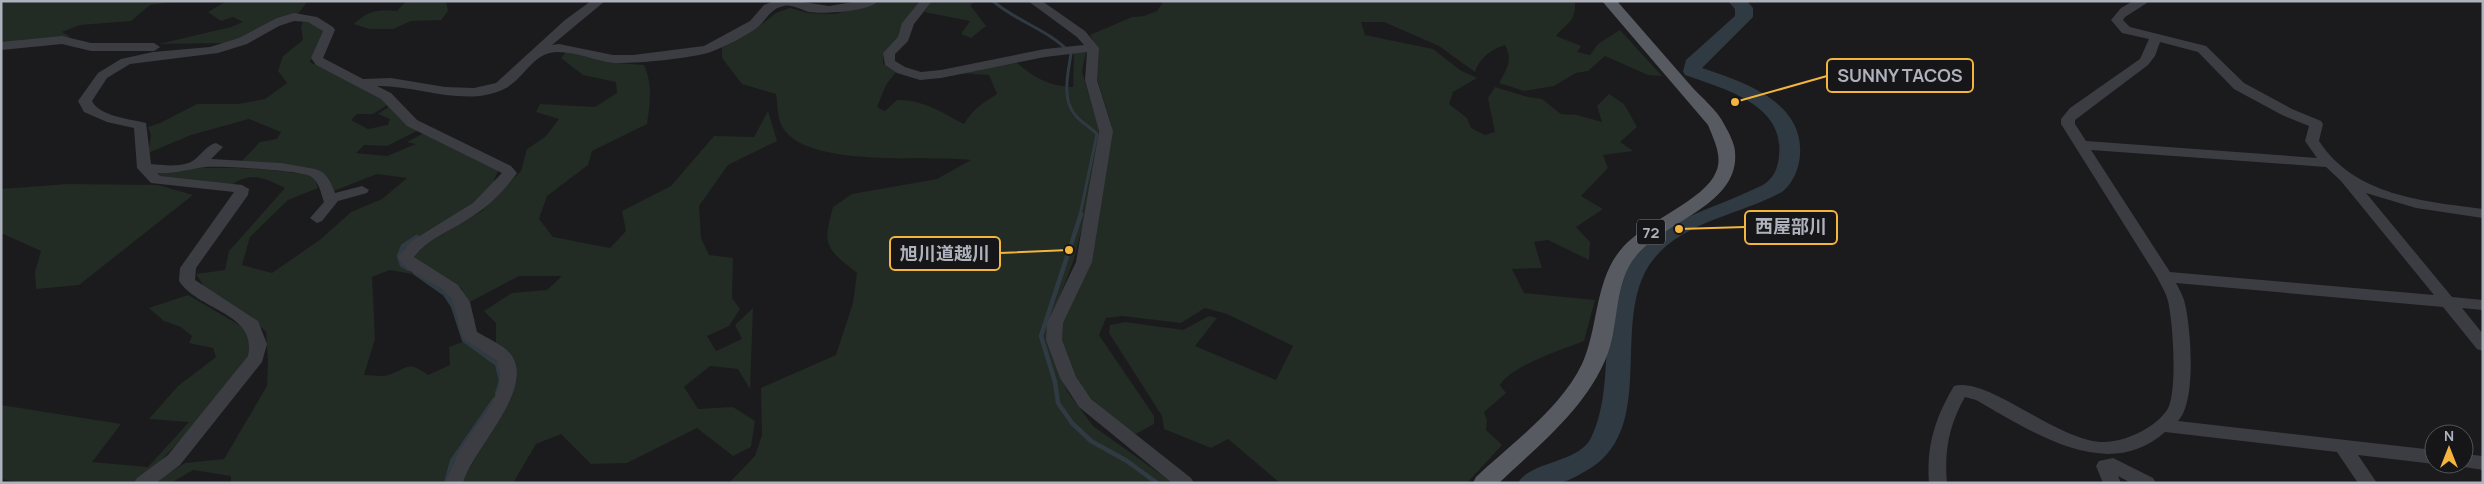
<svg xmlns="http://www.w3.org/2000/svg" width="2484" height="484" font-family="Manrope,'Noto Sans JP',sans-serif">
<rect width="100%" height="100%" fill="#1b1b1d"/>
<g fill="#222b24">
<polygon points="1,1 181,1 150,5 131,21 80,25 62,32 71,37 1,44"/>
<polygon points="227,1 308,1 297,15 237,40 227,43 159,44 231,27 243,22 233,17 221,21 208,12"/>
<path d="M406 1H446L448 11 441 20 411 21 393 29H369L354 24C367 11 379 9 397 11Z"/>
<path d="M884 1H920L900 38 883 53V64L896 72 886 85 877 107 885 111 897 100C922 99 943 113 964 124 973 109 983 103 997 94L989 75 956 73 1017 63C1035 78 1049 86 1073 87L1074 53 1086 52 1082 71 1099 129 1088 205 1074 259 1050 323 1047 341 1067 391 1093 426 1173 483H729L755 456 762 435 761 388 836 355 853 303 857 273C826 248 822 247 833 207L852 194 937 179 971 160C926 155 815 168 785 131 777 122 778 106 776 94L742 84 722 58V47L758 27 776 13 790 8 808 13 835 14Z"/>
<polygon points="932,1 977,1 970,5 986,26 971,38 961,34 970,21 924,12"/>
<path d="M1164 1H1575C1576 22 1568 22 1556 36L1581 46 1577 52 1590 55 1598 44 1620 30 1662 76 1648 75 1605 56 1588 71 1576 73 1554 86 1524 91 1499 83C1507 68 1513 61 1505 45 1492 49 1479 58 1475 72L1439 46 1384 22H1361L1365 35 1433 49 1460 70 1477 78 1453 92 1449 104 1467 118 1471 128 1485 135 1495 132 1488 98 1495 87 1528 97 1542 99 1561 114 1577 115 1602 122 1597 106 1609 94 1624 104 1637 127 1620 142 1633 151 1603 155 1608 168 1581 196 1603 209 1576 227 1590 242 1589 260 1548 240 1534 242 1542 268 1512 269 1524 293 1595 300 1584 341C1562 350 1512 365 1500 385L1506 393 1484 412 1487 421 1486 430 1502 445 1467 483H1280L1228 439 1211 448 1164 429 1162 416 1109 333 1110 325 1125 322 1183 330 1209 316 1217 318 1195 346 1276 380 1293 346 1227 314 1205 308 1181 323 1122 316 1106 318 1099 335 1154 416V424L1134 435C1090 400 1062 380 1060 320L1102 191 1112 127 1096 75 1097 48 1090 35 1132 17 1144 16 1157 11Z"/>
<path d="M304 20 316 25 323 31 310 62 382 97 389 104 373 114H357L351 120 368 129 388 125 390 119 378 114 390 106 419 130 387 146 364 145 356 153 387 156 416 144 407 142 424 133 499 169 494 180 496 188 402 256 423 276 390 270 372 277 375 339 364 375C371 375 382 377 388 375 409 368 407 360 428 375L450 365 449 347 471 339 501 359 505 378 450 483H231V476L193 470 171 483H153L185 463 224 459 267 386 268 361 266 332 249 315 205 288 196 274 225 270 229 251 285 188C265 178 251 171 231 185L162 178 149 171C205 166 254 166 309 175L315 178 318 188 288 200 250 237 242 265 272 273 321 239 351 212 382 199 407 178 377 174 331 192 319 171 240 163 260 142 277 139 281 132 249 119 191 135 148 153 151 135 148 127 160 123 197 104H238L265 99 287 83 278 71 283 56 303 40 301 27Z"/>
<path d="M566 52 617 63 644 65C653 85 650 103 647 124L592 151 588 165 547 196 539 219 553 237 610 248 626 231 622 211 671 186 714 136 754 137 768 111 777 141 728 165 699 206 701 238 709 255 733 258 732 298 740 309 729 326 707 336 716 351 742 339 735 325 753 308 750 389 738 369 710 366 684 387 698 409 733 407 755 421 751 447 733 456 697 428 627 463 591 464 561 434 536 444 513 483H461L511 396 517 379 513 358 496 344V323L484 311 512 293 547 290 562 276H519L468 303 461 288 422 265 414 256 418 248 482 211 521 171 527 149 545 137 559 119 536 112 540 104 595 107 617 93 616 82 583 75 561 58Z"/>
<polygon points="68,184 158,185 193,195 79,285 36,289 35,272 41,251 1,233 1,189"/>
<polygon points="188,295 243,327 252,345 249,361 211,408 148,474 134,483 21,483 1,479 1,405 121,424 92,462 148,467 189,422 149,419 178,386 216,357 213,348 189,343 192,336 181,327 164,321 149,308"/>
</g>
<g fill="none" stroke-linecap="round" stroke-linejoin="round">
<path stroke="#303a42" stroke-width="3" d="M993 1C1017 22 1050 30 1071 54 1068 73 1061 100 1076 116 1082 123 1090 127 1097 134L1080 215"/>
<g stroke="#303a42" stroke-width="4.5">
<polyline points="1081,214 1041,336 1055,382 1058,403 1072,423 1091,441 1127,461 1157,483"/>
<polyline points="409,269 402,265 399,256 403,246 417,237"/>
<polyline points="415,273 445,294 453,306 464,340 497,364 501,381 497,394"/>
<polyline points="446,483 452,461 494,400"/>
</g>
<path fill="#303a42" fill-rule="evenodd" d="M1728 1H1747L1753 8V17L1702 68C1743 82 1804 101 1800 155 1799 169 1793 183 1782 192 1739 216 1676 222 1648 267 1611 328 1659 433 1584 472 1577 476 1568 481 1560 483 1547 484 1531 483 1518 483 1530 461 1579 463 1591 438 1605 409 1605 376 1607 345 1616 223 1671 229 1763 185 1774 178 1778 168 1779 156 1785 104 1724 89 1685 75L1683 71 1686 60 1735 16V9Z"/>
<g fill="#3c3d42" fill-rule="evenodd">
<path d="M591 1H605L552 45 559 44 613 55H633L704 46 750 21 764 5 774 1H797L829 6 859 1H879C867 12 825 14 809 12 802 10 790 4 784 6 771 8 767 19 758 27 746 36 726 46 711 52 695 58 632 64 614 63 596 61 577 52 558 52 532 52 525 79 504 89 466 108 417 85 377 86L391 93 417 120 511 166 517 173C503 193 486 209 465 221 448 232 426 240 414 257L458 285 470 302 477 332C487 338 506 346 512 356 534 391 474 447 463 483H445L459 451 488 410 499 388 500 375 497 361 464 339C456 325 459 308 448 295 434 279 408 277 398 257L410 242 473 203 502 173 407 126 381 99 316 65 311 58 323 31 308 22 294 21 279 26 247 44 218 53 130 64 107 78 92 101C99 116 130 119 146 123L151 164C163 165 183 168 194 160 202 154 207 145 216 143L223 147 211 159 281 163 315 169C327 172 331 183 335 193L362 186 369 190 367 193 338 201 322 221 317 223 310 218 324 202C321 194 319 180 310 176 295 170 223 166 206 167 189 169 174 174 157 173L160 176 242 185 249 189 248 195 196 268 195 280 258 321 267 344 262 362 180 465 156 483H134L137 478 168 455 248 356C258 313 199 311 179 281L180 268 234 192 151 183 137 168 134 128 107 122 84 112 78 101 98 73 121 59 153 52 210 47 239 38 277 18 294 13 317 17 333 27 335 30 323 58 363 79 391 78 445 87 474 88 496 83 565 20Z"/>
<polygon points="920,1 932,1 914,24 908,41 895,54 895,61 905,67 921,72 941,70 1045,49 1084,45 1077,37 1028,1 1042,1 1085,31 1099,48 1097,80 1113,131 1092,262 1063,323 1062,340 1076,377 1091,399 1191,478 1194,483 1172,483 1079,407 1060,378 1046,340 1047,323 1076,262 1099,131 1085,80 1087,52 1045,57 941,78 920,80 897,73 885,65 883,53 898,37 902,23"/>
<path d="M2133 1H2150L2125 17 2123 20 2130 27 2206 46 2244 83 2292 109 2321 121 2323 124 2319 141C2355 196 2423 201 2483 209V218L2416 208 2366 193 2452 297 2483 300V310L2462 308 2483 334V351L2477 349 2443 307 2176 283C2179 289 2182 294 2184 300 2191 325 2197 402 2178 421L2434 450V464L2358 455 2377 483H2358L2337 452 2165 432C2107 484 2031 431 1976 400L1965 397C1949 425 1944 451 1947 483H1929C1926 446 1935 418 1954 386 1988 376 2058 442 2104 442 2125 442 2155 428 2167 410 2178 394 2173 321 2168 301 2166 293 2161 285 2157 277L2061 124V119L2070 108 2140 59 2149 39 2122 33 2111 20 2121 8ZM2160 42 2198 52 2234 89 2282 115 2309 126 2305 141 2317 158 2086 141 2075 124V120L2148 65 2155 56ZM2091 150 2326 167 2341 181 2434 295 2170 272Z"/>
<polygon points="62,36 91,43 154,43 160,47 154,51 91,51 62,44 1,50 1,42"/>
<polygon points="2464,454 2483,456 2483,470 2458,466 2457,464 2464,464"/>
<polygon points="2113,458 2153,478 2156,483 2131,483 2118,476 2121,483 2103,483 2096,466 2099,461"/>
</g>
<path fill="#585a61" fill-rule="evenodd" d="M1602 1H1617C1642 30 1667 58 1692 87 1702 98 1717 110 1724 124 1728 131 1735 144 1735 152 1740 205 1664 221 1636 256 1614 282 1619 323 1608 353 1588 407 1539 445 1499 483H1473L1476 477C1510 445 1562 407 1582 364 1599 327 1594 279 1623 247 1646 221 1705 200 1716 172 1723 157 1714 140 1708 125Z"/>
</g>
<g text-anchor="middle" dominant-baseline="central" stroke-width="4" stroke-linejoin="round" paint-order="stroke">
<rect fill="#161618" stroke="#80838b" stroke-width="1" x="1637" y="219.5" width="28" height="25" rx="4"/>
<g font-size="15" font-weight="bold" fill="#adb2bc">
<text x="1651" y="232">72</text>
</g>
</g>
<path fill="none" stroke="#f3b53d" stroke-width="2" d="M1735 102L1827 76M1679 229L1745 227M1069 250L1000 253"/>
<g fill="#f3b53d" stroke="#161618" stroke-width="2">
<circle cx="1735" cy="102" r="5"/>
<circle cx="1679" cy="229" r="5"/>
<circle cx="1069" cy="250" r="5"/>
</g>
<g fill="#161618" stroke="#f3b53d" stroke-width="2">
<rect x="1827" y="59" width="146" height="33" rx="5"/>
<rect x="1745" y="211" width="92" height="33" rx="5"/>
<rect x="890" y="237" width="110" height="33" rx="5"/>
</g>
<g font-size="18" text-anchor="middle" font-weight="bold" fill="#adb2bc">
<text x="1900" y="82">SUNNY TACOS</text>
<text x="1791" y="233">西屋部川</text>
<text x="945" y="260">旭川道越川</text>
</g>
<rect width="2484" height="484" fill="none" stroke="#adb2bc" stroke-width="5"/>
<g transform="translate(2449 449)"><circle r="24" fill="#161618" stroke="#52545a"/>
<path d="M0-4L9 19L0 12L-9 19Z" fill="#f3b53d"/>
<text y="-8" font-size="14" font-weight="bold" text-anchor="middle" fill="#adb2bc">N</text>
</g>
</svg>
